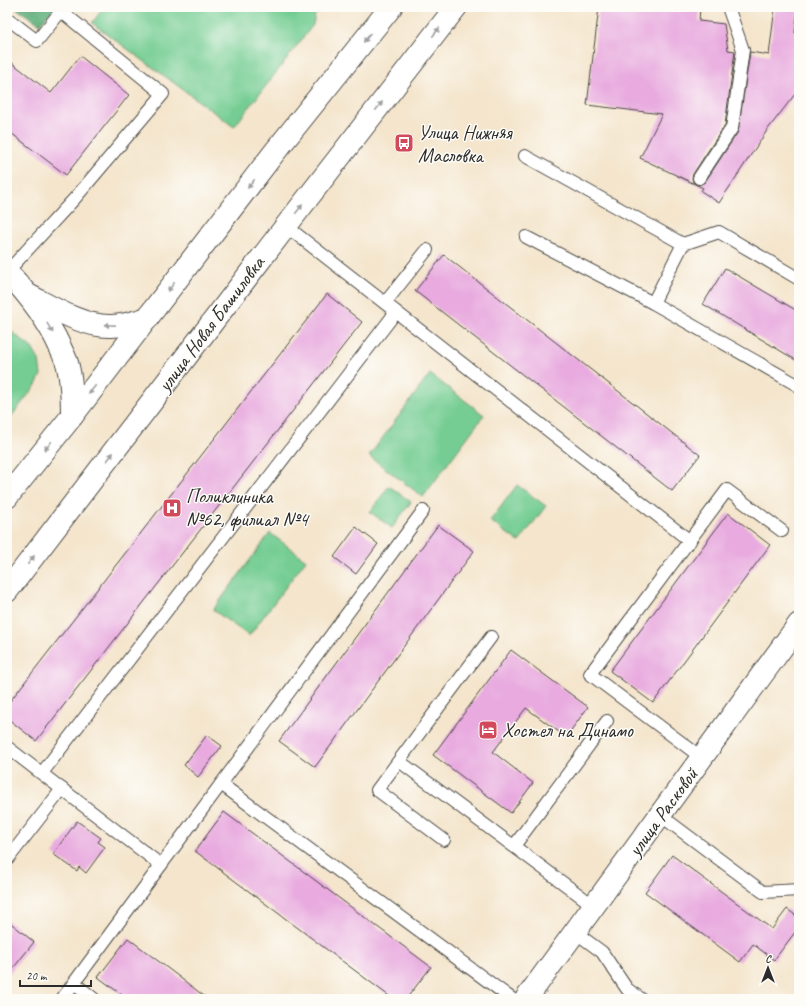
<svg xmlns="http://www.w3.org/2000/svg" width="806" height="1006" font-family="Caveat,sans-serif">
<rect width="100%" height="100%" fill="#fdfcf7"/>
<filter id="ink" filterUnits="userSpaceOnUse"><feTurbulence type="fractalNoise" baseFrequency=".025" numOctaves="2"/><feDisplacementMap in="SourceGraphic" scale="8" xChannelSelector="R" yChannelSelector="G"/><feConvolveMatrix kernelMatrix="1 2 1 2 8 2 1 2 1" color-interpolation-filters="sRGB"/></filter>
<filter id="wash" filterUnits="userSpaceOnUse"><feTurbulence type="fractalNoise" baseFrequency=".012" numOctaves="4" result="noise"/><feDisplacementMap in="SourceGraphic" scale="16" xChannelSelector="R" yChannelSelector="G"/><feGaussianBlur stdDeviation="0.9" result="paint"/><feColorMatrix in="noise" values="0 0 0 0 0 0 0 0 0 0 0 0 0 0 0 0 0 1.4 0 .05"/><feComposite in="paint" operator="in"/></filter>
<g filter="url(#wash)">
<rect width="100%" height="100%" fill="#f4e5cc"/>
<g fill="#75cd93" stroke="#507c5f">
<polygon points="104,7 318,7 316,9 313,25 234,127 92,23"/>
<polygon points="7,328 32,348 39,360 41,375 36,385 7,422"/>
<polygon points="430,374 484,415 423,497 369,456"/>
<polygon points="517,485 546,506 519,542 490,521"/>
<polygon points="389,486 411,502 392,528 370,512"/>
<polygon points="270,533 306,560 249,636 213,610"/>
</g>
<polygon fill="#60b07d" stroke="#466e54" points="14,7 55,7 40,24"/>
<g id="blocks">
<g fill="#e8aadf">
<polygon points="599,7 700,7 699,21 724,24 728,50 735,51 725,125 693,174 692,178 693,182 699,185 705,182 738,132 750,52 769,55 775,7 798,7 795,33 799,33 799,89 768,129 719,203 701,191 703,188 640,158 662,114 587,105"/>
<polygon points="80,56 129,95 66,175 7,130 7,59 51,93"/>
<polygon points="444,255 700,455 672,491 415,291"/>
<polygon points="725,268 799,312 799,362 703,304"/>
<polygon points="327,294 362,322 36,741 7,718 7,705"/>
<polygon points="728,513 770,545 653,703 610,671"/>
<polygon points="438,525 474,551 315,767 279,741"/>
<polygon points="356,527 378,544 356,574 334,557"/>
<polygon points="511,650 588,707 566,737 526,708 493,752 533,783 511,813 433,755"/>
<polygon points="207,735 222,746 198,777 184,765"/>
<polygon points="224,812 431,967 406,999 393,999 195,851"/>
<polygon points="77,821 101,838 98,842 105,847 86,873 79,867 77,871 53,854"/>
<polygon points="672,855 772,929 787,909 799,918 799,927 774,960 753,944 740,962 645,892"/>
<polygon points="7,920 34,942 7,976"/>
<polygon points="128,938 208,999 127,999 114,989 98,977"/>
</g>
</g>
</g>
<g filter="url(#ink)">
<use href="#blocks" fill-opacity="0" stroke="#494743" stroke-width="1"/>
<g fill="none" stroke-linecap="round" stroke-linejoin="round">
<defs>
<g id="service">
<polyline points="7,18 37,41 61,11 163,94 76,197 7,272"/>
<polyline points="525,156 683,244 653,303"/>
<polyline points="699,178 732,128 743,50 728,7"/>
<polyline points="286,226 690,541"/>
<polyline points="526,237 653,303 799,386"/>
<polyline points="683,244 719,232 799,279"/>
<polyline points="385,303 427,250"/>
<polyline points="7,747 161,865 62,999"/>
<polyline points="702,758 590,674 727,490 782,531"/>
<polyline points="399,761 594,906"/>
<polyline points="42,773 396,312"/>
<polyline points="221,784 512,999"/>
<polyline points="660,815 763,892 799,890"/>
<polyline points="444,840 377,790 491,637"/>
<polyline points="514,846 607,721"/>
<polyline points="7,860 62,789"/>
<polyline points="161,865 423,511"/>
<polyline points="575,932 602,952 627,989 641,999"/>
<polyline points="74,983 94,999"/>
</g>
<polyline id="minor" points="526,999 799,624"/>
<g id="tertiary">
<path d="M7 272C29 295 47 318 60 347 63 354 67 360 68 367 72 383 72 399 72 416"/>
<path d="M30 296C53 308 84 327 111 326 123 326 136 322 148 318"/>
</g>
<g id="primary">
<polyline points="7,497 72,416 274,153 391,7"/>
<polyline points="7,591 286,226 456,7"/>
</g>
</defs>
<use href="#service" stroke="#494743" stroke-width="14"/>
<use href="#minor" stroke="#494743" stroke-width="24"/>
<use href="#tertiary" stroke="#494743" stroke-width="24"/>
<use href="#primary" stroke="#494743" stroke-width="24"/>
<use href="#service" stroke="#fff" stroke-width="12"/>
<use href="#minor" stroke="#fff" stroke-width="22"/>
<use href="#tertiary" stroke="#fff" stroke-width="22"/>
<use href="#primary" stroke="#fff" stroke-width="22"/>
</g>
<defs><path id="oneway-solid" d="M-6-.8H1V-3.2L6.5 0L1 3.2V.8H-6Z"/></defs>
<g fill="#a0a0a0">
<use href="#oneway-solid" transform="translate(436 32) rotate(-52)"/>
<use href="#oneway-solid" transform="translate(367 38) rotate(129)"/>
<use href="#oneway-solid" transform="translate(379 106) rotate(-52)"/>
<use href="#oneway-solid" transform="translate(251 184) rotate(128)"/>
<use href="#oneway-solid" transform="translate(299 209) rotate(-52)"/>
<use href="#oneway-solid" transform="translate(171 287) rotate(128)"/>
<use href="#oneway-solid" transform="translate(110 325) rotate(-179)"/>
<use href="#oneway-solid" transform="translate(50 328) rotate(58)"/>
<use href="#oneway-solid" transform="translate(92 390) rotate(128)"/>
<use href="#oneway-solid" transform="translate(48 446) rotate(129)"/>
<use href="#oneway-solid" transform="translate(110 457) rotate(-53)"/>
<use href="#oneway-solid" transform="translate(31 560) rotate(-53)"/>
</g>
</g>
<defs>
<symbol id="bus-square" viewBox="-11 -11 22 22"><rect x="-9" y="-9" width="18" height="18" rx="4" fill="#d1495b" stroke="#fdfcf7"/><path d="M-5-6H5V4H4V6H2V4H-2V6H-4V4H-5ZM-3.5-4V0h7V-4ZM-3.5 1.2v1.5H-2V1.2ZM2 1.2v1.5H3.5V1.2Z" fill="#fff"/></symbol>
<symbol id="hospital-square" viewBox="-11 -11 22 22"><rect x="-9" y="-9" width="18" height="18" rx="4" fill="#d1495b" stroke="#fdfcf7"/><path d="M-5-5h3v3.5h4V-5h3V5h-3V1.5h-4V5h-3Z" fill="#fff"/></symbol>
<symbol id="hotel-square" viewBox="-11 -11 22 22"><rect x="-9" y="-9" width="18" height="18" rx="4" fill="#d1495b" stroke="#fdfcf7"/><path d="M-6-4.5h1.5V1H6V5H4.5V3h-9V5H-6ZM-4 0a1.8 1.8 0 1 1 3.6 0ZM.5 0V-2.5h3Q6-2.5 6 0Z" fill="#fff"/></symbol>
</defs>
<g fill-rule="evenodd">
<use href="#bus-square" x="393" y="132" width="22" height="22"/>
<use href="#hospital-square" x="161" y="497" width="22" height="22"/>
<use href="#hotel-square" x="477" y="719" width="22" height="22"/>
</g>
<g text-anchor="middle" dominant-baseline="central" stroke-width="3" stroke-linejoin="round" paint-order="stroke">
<g font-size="20" fill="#2b2b2b" stroke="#fdfcf7" text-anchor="start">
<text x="418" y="132">Улица Нижняя<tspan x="418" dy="23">Масловка</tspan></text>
<text x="186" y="496">Поликлиника<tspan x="186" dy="23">№62, филиал №4</tspan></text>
<text x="502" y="730">Хостел на Динамо</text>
</g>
<g font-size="20" fill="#2b2b2b" stroke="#fdfcf7">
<text transform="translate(211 324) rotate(-53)">улица Новая Башиловка</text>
<text transform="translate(663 812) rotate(-54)">улица Расковой</text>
</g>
</g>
<rect width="806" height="1006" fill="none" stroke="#fdfcf7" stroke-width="24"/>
<g transform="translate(768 968)" stroke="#fdfcf7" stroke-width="3" paint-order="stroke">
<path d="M0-3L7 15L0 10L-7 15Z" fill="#2b2b2b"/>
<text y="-6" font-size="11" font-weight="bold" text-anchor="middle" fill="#2b2b2b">С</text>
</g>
<path d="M20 980v6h71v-6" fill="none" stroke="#2b2b2b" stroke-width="2"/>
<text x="26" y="980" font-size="12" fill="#2b2b2b" stroke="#fdfcf7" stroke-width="3" paint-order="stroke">20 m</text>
</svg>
